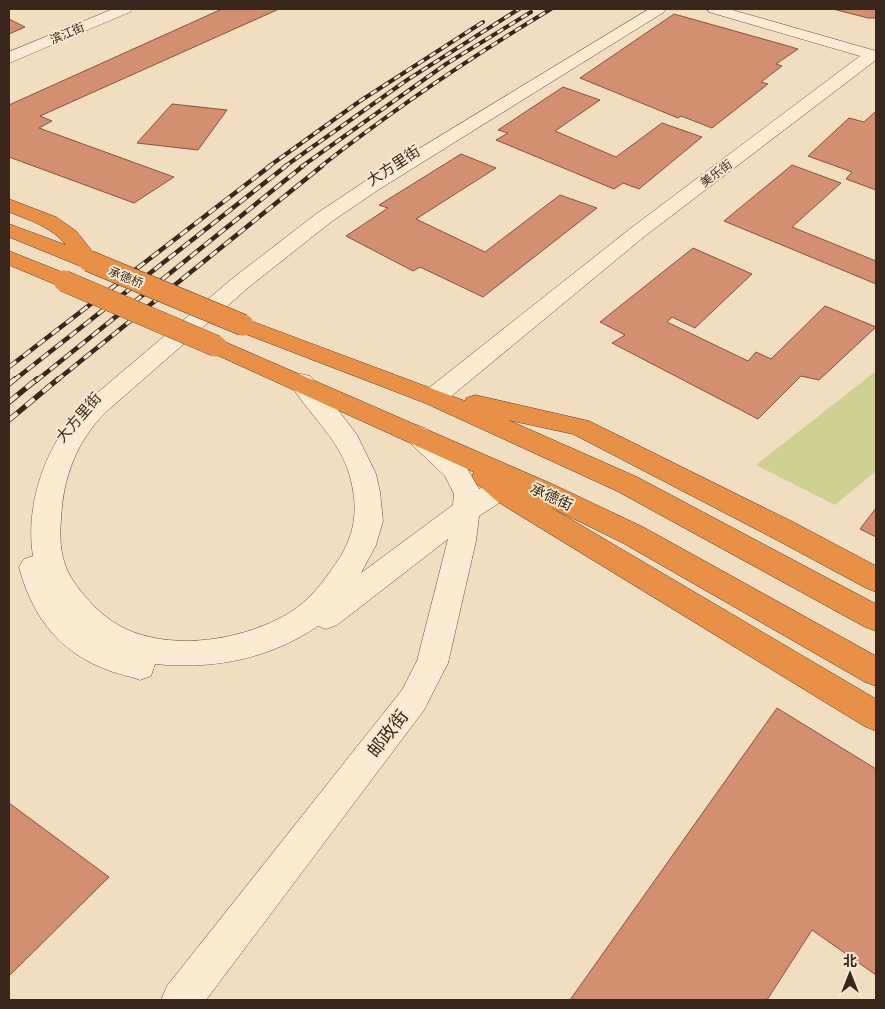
<svg xmlns="http://www.w3.org/2000/svg" width="885" height="1009" font-family="'Noto Serif','Noto Sans SC',serif">
<rect width="100%" height="100%" fill="#f1ddbf"/>
<polygon fill="#cfd092" points="876,371 876,471 835,505 756,465"/>
<g fill="#d28f72" stroke="#8c513a">
<polygon points="222,9 279,9 40,116 52,121 39,128 174,177 134,203 9,157 9,105"/>
<polygon points="833,9 876,9 876,18 868,18"/>
<polygon points="674,14 788,46 798,49 776,64 782,66 761,82 768,84 712,128 681,116 678,118 580,78"/>
<polygon points="9,19 25,27 9,34"/>
<polygon points="563,87 600,100 555,131 616,157 662,123 702,137 639,189 623,183 614,189 496,140 508,133 498,130"/>
<polygon points="172,104 227,110 198,150 137,143"/>
<polygon points="876,111 876,190 846,179 852,172 808,156 849,118 864,122"/>
<polygon points="461,154 496,168 416,219 485,252 560,195 597,208 483,297 420,267 413,271 346,236 388,208 379,205"/>
<polygon points="792,165 841,183 792,227 876,261 876,284 724,221"/>
<polygon points="693,248 752,274 695,328 672,317 667,322 748,361 756,352 771,359 825,306 876,327 819,380 801,376 758,419 612,343 625,335 600,322"/>
<polygon points="876,508 876,537 860,529"/>
<polygon points="777,708 876,769 876,975 812,930 767,1000 570,1000"/>
<polygon points="9,803 109,877 9,976"/>
</g>
<g fill="none" stroke-linecap="round" stroke-linejoin="round">
<defs>
<polygon id="street" points="113,9 132,9 130,12 9,63 9,52"/>
<g id="secondary">
<path d="M649 9H666L664 12 378 190 331 222 249 287 107 411C77 440 63 477 61 519 60 531 60 542 62 553 65 570 74 584 85 596 97 611 114 625 133 632 178 649 238 640 280 618 303 607 318 589 332 569 355 538 360 511 349 473 337 436 308 414 289 382L292 376 301 374 310 376 335 406 357 435 376 474 380 492 383 521 376 545 361 573 453 505 454 494 445 476 407 440 403 434 407 428 416 425 425 428 464 463 479 489 500 479 510 482 514 489 510 496 479 516 476 541 448 663 424 710 206 1000H161L167 986 402 690 417 661 448 539 337 625 326 629 318 626C270 659 212 670 155 664L151 676 140 680 135 678C72 664 36 630 19 567L24 559 33 556C24 501 49 436 90 399L233 278 316 214 364 182Z"/>
<polygon points="707,9 729,9 876,51 876,60 645,236 443,403 434,405 425,403 422,397 425,391 631,228 860,56 709,12"/>
</g>
<g id="highway">
<path d="M9 199 56 217 76 231 100 261 97 266 89 267 80 266 9 237V224L66 245C52 227 29 220 9 212Z"/>
<polygon points="9,251 72,276 75,281 72,286 64,288 9,265"/>
<polygon points="243,318 465,401 466,398 475,395 589,421 795,523 876,566 876,592 866,588 775,539 573,434 508,420 637,477 876,604 876,631 865,627 617,491 425,403 235,330 232,325 235,320"/>
<polygon points="216,338 552,484 643,527 876,656 876,686 865,682 623,543 550,507 876,699 876,731 864,726 498,502 476,483 472,476 474,472 208,351 204,346 208,341"/>
</g>
</defs>
<use href="#street" stroke="#8b6c56" stroke-width="1"/>
<use href="#secondary" stroke="#6d4d39" stroke-width="1"/>
<use href="#highway" stroke="#583b2b" stroke-width="1"/>
<use href="#street" fill="#fbebd3" fill-rule="evenodd"/>
<use href="#secondary" fill="#fbebd3" fill-rule="evenodd"/>
<use href="#highway" fill="#e89048" fill-rule="evenodd"/>
<defs>
<g id="rail-far2">
<polyline points="268,167 360,101 483,22"/>
<polyline points="284,167 407,80 519,9"/>
<polyline points="301,167 446,64 531,12"/>
<path d="M320 167C394 109 471 57 551 9"/>
</g>
<g id="rail-far1">
<polyline points="9,367 270,166"/>
<polyline points="13,381 286,166"/>
<polyline points="36,381 303,166"/>
<polyline points="56,381 322,166"/>
</g>
<g id="rail">
<polyline points="9,384 15,379"/>
<polyline points="9,402 37,379"/>
<polyline points="9,420 58,379"/>
</g>
</defs>
<use href="#rail-far2" stroke="#39271b" stroke-width="4"/>
<use href="#rail-far1" stroke="#39271b" stroke-width="4.5"/>
<use href="#rail" stroke="#39271b" stroke-width="5.5"/>
<use href="#rail-far2" stroke="#f8e8cf" stroke-width="2.5" stroke-dasharray="7" stroke-linecap="butt"/>
<use href="#rail-far1" stroke="#f8e8cf" stroke-width="3" stroke-dasharray="9" stroke-linecap="butt"/>
<use href="#rail" stroke="#f8e8cf" stroke-width="4" stroke-dasharray="11" stroke-linecap="butt"/>
<defs>
<g id="highway-bridge">
<polyline points="89,261 243,325"/>
<polyline points="64,281 216,346"/>
</g>
</defs>
<use href="#highway-bridge" stroke="#583b2b" stroke-width="22" stroke-linecap="butt"/>
<use href="#highway-bridge" stroke="#e89048" stroke-width="21"/>
</g>
<g text-anchor="middle" dominant-baseline="central" stroke-width="4" stroke-linejoin="round" paint-order="stroke">
<g font-size="12" fill="#39271b" stroke="#f8e8cf">
<text transform="translate(67 33) rotate(-23)">滨江街</text>
<text transform="translate(716 173) rotate(-37)">美乐街</text>
<text transform="translate(126 277) rotate(22)">承德桥</text>
</g>
<g font-size="15" fill="#39271b" stroke="#f8e8cf">
<text transform="translate(393 165) rotate(-33)">大方里街</text>
<text transform="translate(78 417) rotate(-49)">大方里街</text>
<text transform="translate(552 496) rotate(25)">承德街</text>
</g>
<g font-size="18" fill="#39271b" stroke="#f8e8cf">
<text transform="translate(387 733) rotate(-52)">邮政街</text>
</g>
</g>
<rect width="885" height="1009" fill="none" stroke="#39271b" stroke-width="20"/>
<g transform="translate(850 974)" stroke="#f8e8cf" stroke-width="4" paint-order="stroke">
<path d="M0-4L9 19L0 12L-9 19Z" fill="#39271b"/>
<text y="-8" font-size="14" font-weight="bold" text-anchor="middle" fill="#39271b">北</text>
</g>
</svg>
